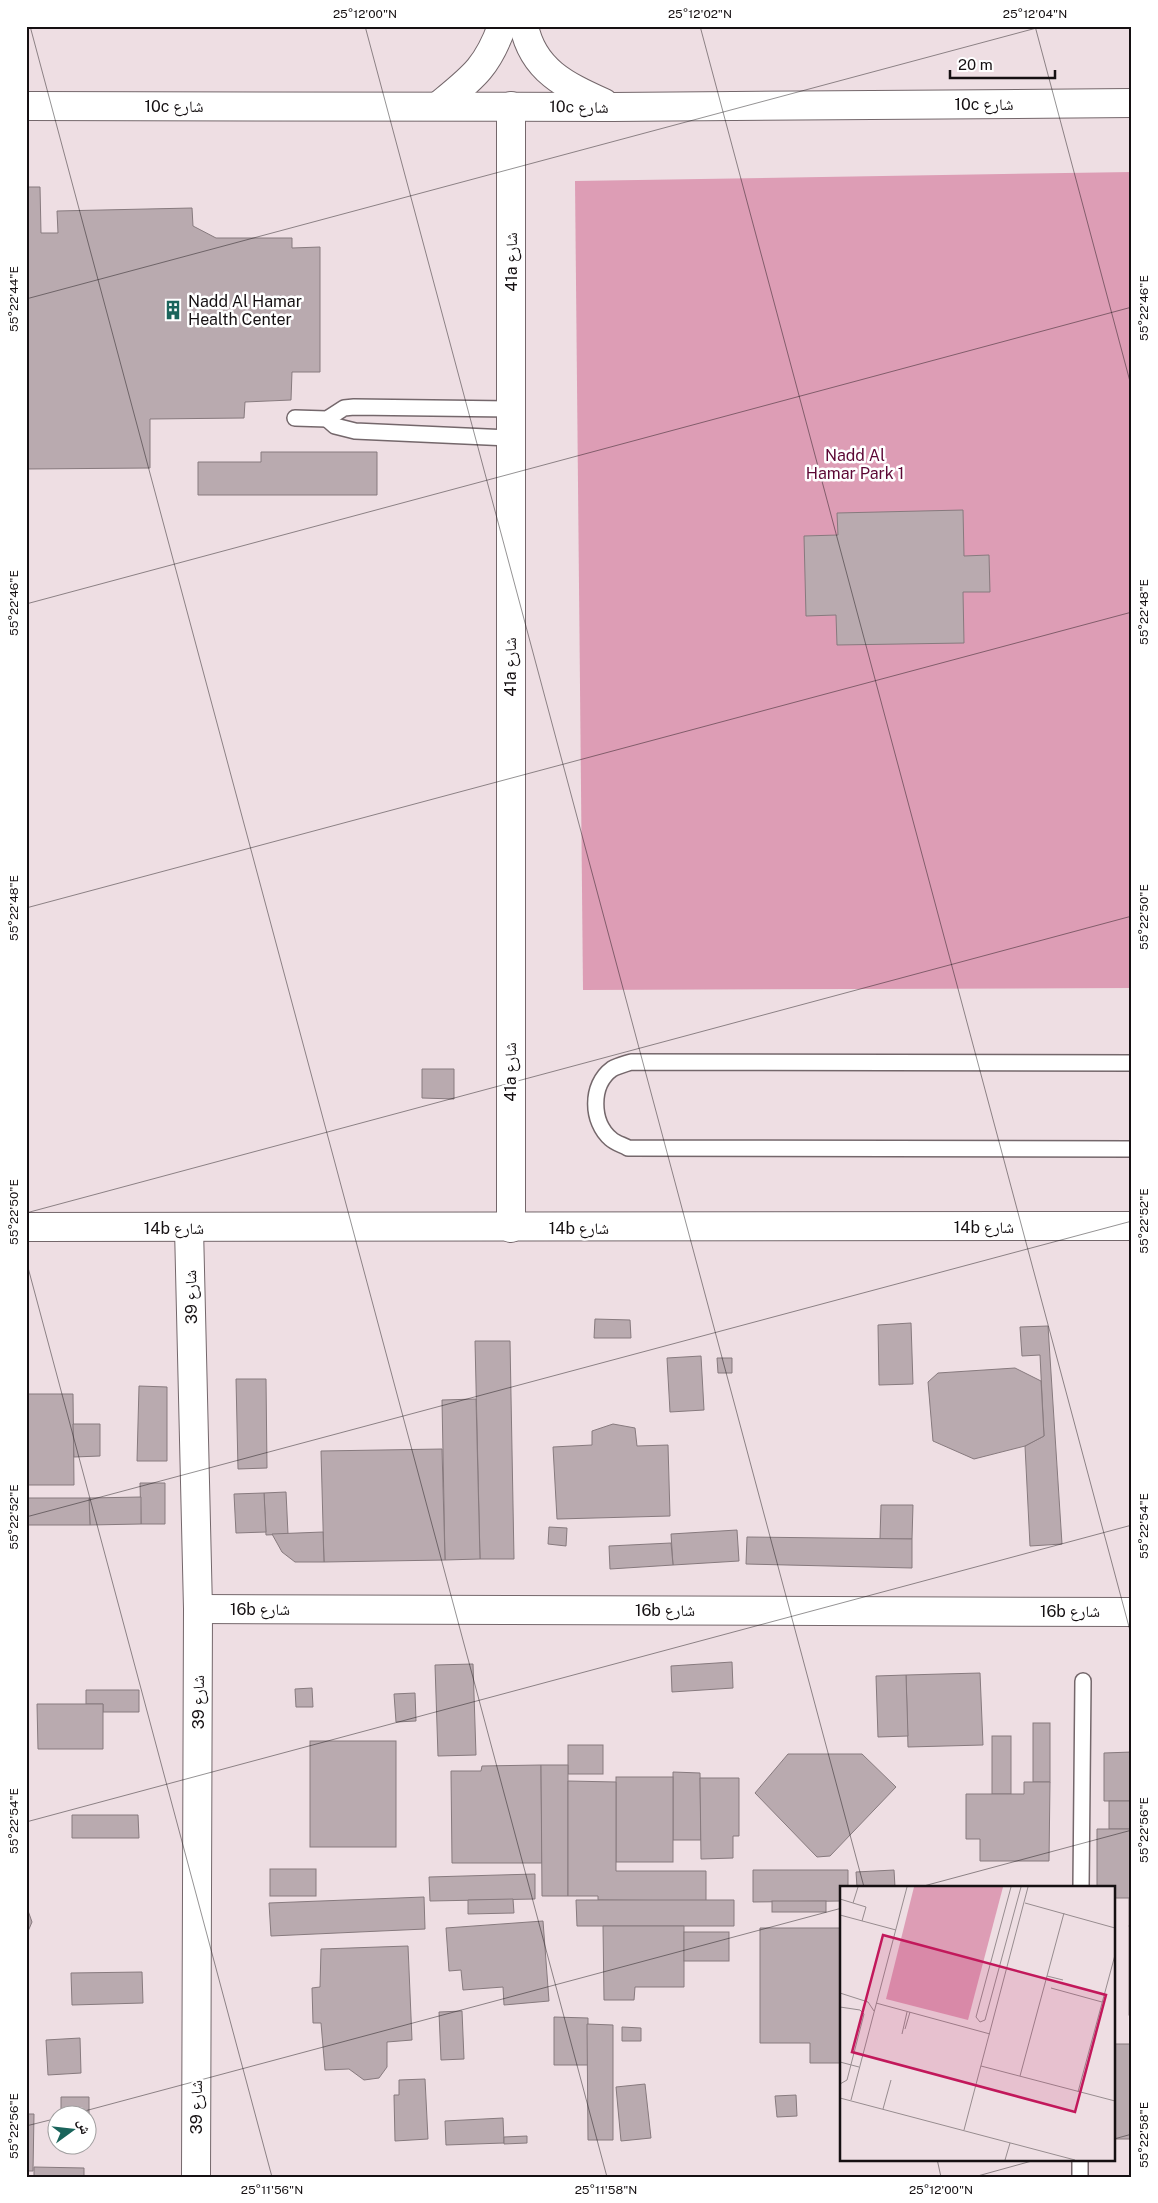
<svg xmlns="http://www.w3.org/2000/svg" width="1158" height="2203" font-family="'Public Sans','Noto Naskh Arabic',sans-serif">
<rect width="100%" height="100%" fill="#eedee3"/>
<polygon fill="#dd9db5" points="1132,172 1132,988 583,990 575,181"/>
<g fill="#b9aaaf" stroke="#877a7e">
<polygon points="26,187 40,187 41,233 58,233 57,211 192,208 193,226 216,238 292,238 292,248 320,247 320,372 292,372 291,400 245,402 244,418 150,419 150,468 26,469"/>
<polygon points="261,452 377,452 377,495 198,495 198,462 261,462"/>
<polygon points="963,510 964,556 989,555 990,592 963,592 964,643 837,645 836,615 806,616 804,536 838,535 837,513"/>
<polygon points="422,1069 454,1069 454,1099 422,1098"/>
<polygon points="595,1319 630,1320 631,1338 594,1338"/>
<polygon points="911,1323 913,1384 879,1385 878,1325"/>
<polygon points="1048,1326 1062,1544 1030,1546 1025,1446 1044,1436 1040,1355 1022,1356 1020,1327"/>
<polygon points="475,1341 510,1341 514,1559 480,1559"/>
<polygon points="701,1356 704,1410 670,1412 667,1358"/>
<polygon points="717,1358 732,1358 732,1373 718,1373"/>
<polygon points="1015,1368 1041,1381 1044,1436 1025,1446 974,1459 933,1441 928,1382 938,1373"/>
<polygon points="236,1379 266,1379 267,1468 238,1469"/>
<polygon points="139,1386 167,1387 167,1461 137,1461"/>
<polygon points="26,1394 73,1394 74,1485 26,1485"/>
<polygon points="476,1399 480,1559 445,1560 442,1400"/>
<polygon points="73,1424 100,1424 100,1456 74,1457"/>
<polygon points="613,1424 635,1428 637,1446 668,1445 670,1516 557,1519 553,1447 592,1445 592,1431"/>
<polygon points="442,1449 445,1560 324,1562 321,1451"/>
<polygon points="140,1483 165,1483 165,1524 141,1524"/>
<polygon points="286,1492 288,1534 266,1535 264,1493"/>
<polygon points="264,1493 266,1532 236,1533 234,1494"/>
<polygon points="141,1497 141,1524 90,1525 89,1498"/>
<polygon points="26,1498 89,1498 90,1525 26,1525"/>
<polygon points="881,1505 913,1505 912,1539 880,1539"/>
<polygon points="549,1527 567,1528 566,1546 548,1544"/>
<polygon points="737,1530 739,1561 673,1565 671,1534"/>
<polygon points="323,1532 324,1562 295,1562 282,1552 272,1534"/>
<polygon points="747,1537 912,1539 912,1568 746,1564"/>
<polygon points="671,1543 673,1565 610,1569 609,1546"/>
<polygon points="732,1662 733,1688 672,1692 671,1666"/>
<polygon points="473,1664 476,1755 438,1756 435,1665"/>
<polygon points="980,1673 983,1745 908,1747 906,1675"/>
<polygon points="906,1675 908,1736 878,1737 876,1676"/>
<polygon points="312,1688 313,1707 296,1707 295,1689"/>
<polygon points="86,1690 139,1690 139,1712 103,1712 103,1704 86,1704"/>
<polygon points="415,1693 416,1721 396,1722 394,1694"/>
<polygon points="37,1704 103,1704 103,1749 38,1749"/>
<rect x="1033" y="1723" width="17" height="59"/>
<rect x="992" y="1736" width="19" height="58"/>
<rect x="310" y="1741" width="86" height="106"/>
<rect x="568" y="1745" width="35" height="29"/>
<polygon points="1132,1752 1132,1801 1104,1801 1104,1753"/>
<polygon points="788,1754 862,1754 896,1787 830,1856 817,1857 755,1793"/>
<polygon points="541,1765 542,1863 452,1863 451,1771 481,1771 482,1766"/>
<polygon points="541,1765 568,1765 568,1896 542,1896"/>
<polygon points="673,1772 700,1773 701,1840 673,1840"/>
<rect x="616" y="1777" width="57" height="85"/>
<polygon points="700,1778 739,1778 739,1836 733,1836 733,1858 701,1859"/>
<polygon points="568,1781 616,1782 616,1871 706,1871 706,1901 598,1900 598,1896 568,1896"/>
<polygon points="1024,1782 1050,1782 1049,1861 980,1861 980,1839 966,1839 966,1794 1024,1794"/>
<rect x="1109" y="1801" width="23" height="28"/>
<polygon points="72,1815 138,1815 139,1838 72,1838"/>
<polygon points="1097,1829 1132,1829 1132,1898 1114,1898 1114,1887 1097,1887"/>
<rect x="270" y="1869" width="46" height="27"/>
<polygon points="753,1870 848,1870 848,1887 842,1887 842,1901 753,1902"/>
<polygon points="894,1870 895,1887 857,1887 856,1872"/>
<polygon points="535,1874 535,1899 430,1901 429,1877"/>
<polygon points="424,1897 425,1929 271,1936 269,1903"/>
<rect x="1129" y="1898" width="3" height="28"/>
<polygon points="513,1899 514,1913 468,1914 468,1900"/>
<polygon points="576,1900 734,1900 734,1926 577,1926"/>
<rect x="772" y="1901" width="54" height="11"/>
<polygon points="26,1905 32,1922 26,1936"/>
<polygon points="543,1921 549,2001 504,2005 503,1987 463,1990 461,1970 449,1971 446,1928"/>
<polygon points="603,1926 684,1926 684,1987 635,1987 634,2000 604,2000"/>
<rect x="1129" y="1926" width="3" height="89"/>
<polygon points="760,1928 842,1928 842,2063 810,2063 810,2043 760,2043"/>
<rect x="684" y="1932" width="45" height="29"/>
<polygon points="408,1946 412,2040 387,2042 387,2067 379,2078 364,2080 349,2069 325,2070 321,2023 313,2023 312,1988 320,1987 321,1949"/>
<polygon points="142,1972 143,2003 72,2005 71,1973"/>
<polygon points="462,2011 464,2059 441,2060 439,2012"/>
<polygon points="554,2017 588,2018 588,2065 554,2065"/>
<polygon points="587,2024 613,2025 613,2140 588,2140"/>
<polygon points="622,2027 641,2028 641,2041 622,2041"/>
<polygon points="80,2038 81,2073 48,2075 46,2040"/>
<rect x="1114" y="2044" width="18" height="95"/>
<polygon points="425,2079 428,2139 395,2141 394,2095 399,2095 399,2080"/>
<polygon points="645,2084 651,2138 621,2141 616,2087"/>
<polygon points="796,2095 797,2116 777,2117 775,2096"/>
<polygon points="61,2097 89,2097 89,2129 88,2116 61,2116"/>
<polygon points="26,2114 34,2114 33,2171 26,2171"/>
<polygon points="503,2118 504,2143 446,2145 445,2121"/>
<polygon points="527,2136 527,2143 504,2144 504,2137"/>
<polygon points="34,2167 84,2168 84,2177 34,2177"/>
</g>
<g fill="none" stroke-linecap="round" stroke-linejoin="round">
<defs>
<g id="lane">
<polyline points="295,418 327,419 344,408 354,407 511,409"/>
<polyline points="327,419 335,426 355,431 509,438"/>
<path d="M1132 1063 631 1062C625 1064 617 1066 612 1069 590 1085 591 1122 611 1139 615 1143 623 1145 628 1148L1132 1149"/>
<polyline points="1081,1887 1083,1681"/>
<polyline points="1080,2177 1080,2159"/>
</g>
<g id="street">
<path d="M524 26C533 71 567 86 604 103"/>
<polyline points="26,106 612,107 1132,103"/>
<path d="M438 106C472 78 487 68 502 26"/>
<polyline points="511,106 511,1228"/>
<polyline points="26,1227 1132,1226"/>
<polyline points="189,1228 198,1609 196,2177"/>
<polyline points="198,1609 1132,1612"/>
</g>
</defs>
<use href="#lane" stroke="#74676b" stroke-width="18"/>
<use href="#street" stroke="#74676b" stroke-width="30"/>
<use href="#lane" stroke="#fff" stroke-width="15"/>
<use href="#street" stroke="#fff" stroke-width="28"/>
</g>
<path fill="none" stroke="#151012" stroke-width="1" stroke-opacity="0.45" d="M30 26 607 2177M365 26 864 1887M700 26 1132 1638M1035 26 1132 389M26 299 1044 26M26 604 1132 307M26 908 1132 612M26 1213 1132 916M26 1260 272 2177M26 1517 1132 1221M26 1822 1132 1525M920 1887 1132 1830M66 2116 842 1908M26 2126 58 2118M1114 2139 1132 2134M937 2159 941 2177M974 2177 1039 2159"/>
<defs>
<symbol id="building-bare" viewBox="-9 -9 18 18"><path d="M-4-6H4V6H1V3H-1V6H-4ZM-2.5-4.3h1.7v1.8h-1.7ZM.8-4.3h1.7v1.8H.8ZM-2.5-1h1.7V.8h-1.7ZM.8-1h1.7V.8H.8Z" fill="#1a645b" stroke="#fff" stroke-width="2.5" paint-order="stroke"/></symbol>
</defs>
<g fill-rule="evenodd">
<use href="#building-bare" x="159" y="296" width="28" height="28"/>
</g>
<g text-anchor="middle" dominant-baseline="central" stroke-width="5" stroke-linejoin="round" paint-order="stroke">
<g font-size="16" fill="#151012" stroke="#fff">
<text x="984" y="104">10c شارع</text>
<text x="174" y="106">10c شارع</text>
<text transform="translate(579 107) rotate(1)">10c شارع</text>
<text transform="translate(511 262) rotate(-90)">41a شارع</text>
<text transform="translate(510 667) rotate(-90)">41a شارع</text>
<text transform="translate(510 1072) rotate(-90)">41a شارع</text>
<text x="984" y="1227">14b شارع</text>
<text x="174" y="1228">14b شارع</text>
<text x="579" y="1228">14b شارع</text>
<text transform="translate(191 1297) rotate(-91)">شارع 39</text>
<text x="260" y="1609">16b شارع</text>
<text x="665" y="1610">16b شارع</text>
<text x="1070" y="1611">16b شارع</text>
<text transform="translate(198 1702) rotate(-90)">شارع 39</text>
<text transform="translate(196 2107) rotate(-90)">شارع 39</text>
</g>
<g font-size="16" fill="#151012" stroke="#fff" text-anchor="start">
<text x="188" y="301">Nadd Al Hamar<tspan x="188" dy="18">Health Center</tspan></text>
</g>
<g font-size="16" fill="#5c0734" stroke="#fff">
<text x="855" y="455">Nadd Al<tspan x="855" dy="18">Hamar Park 1</tspan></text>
</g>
</g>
<g transform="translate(840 1886)">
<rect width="275" height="275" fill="#eedee3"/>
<path d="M74 1H163L128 134 46 113Z" fill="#dd9db5"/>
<path fill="none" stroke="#978c8f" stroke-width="1" d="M171 1 136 131 140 136 145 134 181 1M0 13 26 21 22 35M13 17 18 1M185 17 275 42M0 29 56 44M207 90 223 94M211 102 262 116M0 107 28 116 34 125M36 117 150 148M0 121 20 124 24 128 7 194 0 198M65 143 70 126M62 148 67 126M0 176 19 181M141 180 275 215M180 190 224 27M238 206 275 69M0 212 235 274M11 214 67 1M43 223 51 194M124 244 188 1M165 274 170 257"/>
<path fill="#c2185b" fill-opacity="0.15" stroke="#c2185b" stroke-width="2.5" d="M43 49 266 109 235 226 12 166Z"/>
<rect width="275" height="275" fill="none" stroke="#151012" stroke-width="2.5"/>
</g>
<rect width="1158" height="2203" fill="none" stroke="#ffffff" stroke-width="55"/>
<g transform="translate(72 2130) rotate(75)"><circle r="24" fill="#ffffff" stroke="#a19fa0"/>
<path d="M0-4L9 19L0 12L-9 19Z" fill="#1a645b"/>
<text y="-8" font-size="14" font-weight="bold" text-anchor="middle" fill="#151012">ش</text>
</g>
<path d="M950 70v8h105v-8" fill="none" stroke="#151012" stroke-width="2.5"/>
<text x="958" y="70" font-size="15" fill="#151012" stroke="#ffffff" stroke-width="4" paint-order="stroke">20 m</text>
<rect x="28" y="28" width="1102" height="2148" fill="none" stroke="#151012" stroke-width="2"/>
<g font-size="12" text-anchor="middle" fill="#151012">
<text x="365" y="18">25°12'00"N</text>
<text x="700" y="18">25°12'02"N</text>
<text x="1035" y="18">25°12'04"N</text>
<text transform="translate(14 299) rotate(-90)" y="4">55°22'44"E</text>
<text transform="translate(1144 308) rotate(-90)" y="4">55°22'46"E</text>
<text transform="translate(14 603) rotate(-90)" y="4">55°22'46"E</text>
<text transform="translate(1144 612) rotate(-90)" y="4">55°22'48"E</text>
<text transform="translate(14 908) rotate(-90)" y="4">55°22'48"E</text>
<text transform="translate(1144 917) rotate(-90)" y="4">55°22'50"E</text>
<text transform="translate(14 1212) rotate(-90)" y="4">55°22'50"E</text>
<text transform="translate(1144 1221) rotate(-90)" y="4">55°22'52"E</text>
<text transform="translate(14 1517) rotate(-90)" y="4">55°22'52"E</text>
<text transform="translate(1144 1526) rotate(-90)" y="4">55°22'54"E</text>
<text transform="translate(14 1821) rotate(-90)" y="4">55°22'54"E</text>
<text transform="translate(1144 1830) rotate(-90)" y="4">55°22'56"E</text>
<text transform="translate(14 2126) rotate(-90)" y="4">55°22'56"E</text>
<text transform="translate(1144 2135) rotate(-90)" y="4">55°22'58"E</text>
<text x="272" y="2194">25°11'56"N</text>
<text x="606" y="2194">25°11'58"N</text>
<text x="941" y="2194">25°12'00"N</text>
</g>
</svg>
